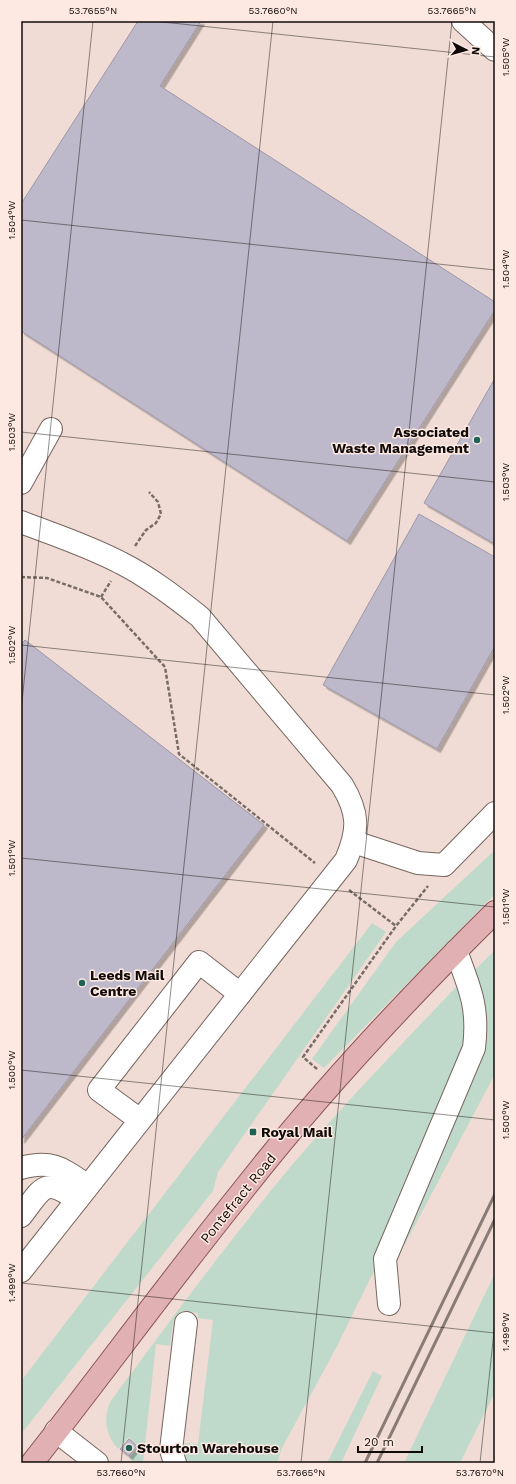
<svg xmlns="http://www.w3.org/2000/svg" width="516" height="1484" font-family="'Work Sans',sans-serif">
<defs>
<filter id="shadow"><feDropShadow dx="3.5" dy="3.5" stdDeviation="0" flood-color="#0004"/></filter>
</defs>
<rect width="100%" height="100%" fill="#f0dcd5"/>
<g fill="#bfdaca">
<polygon points="495,850 495,894 324,1068 312,1059 396,942"/>
<polygon points="372,923 386,932 218,1172 213,1191 21,1434 21,1381"/>
<polygon points="495,950 495,1074 404,1246 409,1214 467,1084 472,973"/>
<path d="M458 985 468 1003 469 1038 376 1267 336 1348 282 1448 277 1463H188C183 1456 181 1451 182 1443L198 1444 213 1320 198 1318V1313L182 1311 173 1323 170 1346 156 1344 143 1463H135L129 1458 139 1446 128 1438 118 1449C106 1434 103 1421 110 1402 169 1322 228 1242 292 1165 345 1103 402 1044 458 985Z"/>
<polygon points="495,1273 495,1392 460,1463 404,1463"/>
<polygon points="373,1371 382,1376 341,1463 327,1463"/>
</g>
<g fill="#beb9ca" stroke="#9d98a8" filter="url(#shadow)">
<polygon points="138,21 201,21 160,86 495,302 495,310 347,541 21,331 21,204"/>
<polygon points="495,378 495,544 424,503"/>
<polygon points="419,514 495,557 495,646 437,749 323,685"/>
<polygon points="25,640 264,825 21,1140 21,645"/>
<polygon points="129,1439 137,1446 129,1456 120,1449"/>
</g>
<g fill="none" stroke-linecap="round" stroke-linejoin="round">
<defs>
<g id="minor">
<polyline points="463,21 495,50"/>
<polyline points="21,483 51,429"/>
<path d="M21 522C55 535 89 546 121 563 149 577 175 597 200 617L342 785C359 813 359 830 346 860L21 1271"/>
<polyline points="354,842 418,863 444,865 495,813"/>
<polyline points="140,1120 99,1090 199,962 240,994"/>
<path d="M21 1168C52 1159 63 1169 88 1186"/>
<path d="M21 1216C43 1188 43 1176 77 1200"/>
<path d="M389 1304 385 1259 474 1048C479 1007 470 989 456 951"/>
<polyline points="56,1431 97,1463"/>
<polyline points="175,1463 171,1450 186,1323"/>
</g>
<path id="major" d="M32 1463C102 1374 169 1282 240 1194 318 1094 405 1001 495 912"/>
</defs>
<use href="#minor" stroke="#776660" stroke-width="24"/>
<use href="#major" stroke="#8b5355" stroke-width="24"/>
<g stroke="#786c67" stroke-width="2.5" stroke-dasharray="4 2" stroke-linecap="butt">
<polyline points="135,546 146,530 156,523 161,514 158,502 149,492"/>
<polyline points="21,577 47,578 101,597 165,667 179,754 315,863"/>
<polyline points="101,597 111,581"/>
<polyline points="349,890 396,926"/>
<polyline points="317,1069 303,1057 396,926 428,886"/>
</g>
<use href="#minor" stroke="#fff" stroke-width="22"/>
<use href="#major" stroke="#e1b0b2" stroke-width="22"/>
<g stroke="#897c77" stroke-width="3">
<polyline points="365,1463 495,1194"/>
<polyline points="377,1463 495,1219"/>
</g>
</g>
<path fill="none" stroke="#100a08" stroke-width="1" stroke-opacity="0.45" d="M153 21 495 57M21 220 495 270M21 432 495 482M21 645 495 695M21 711 93 21M21 858 495 907M21 1070 495 1120M21 1283 495 1333M121 1463 273 21M301 1463 452 21M480 1463 495 1322"/>
<g fill="#1e6356" stroke="#fde9e2" stroke-width="1.5">
<circle cx="477" cy="440" r="4"/>
<circle cx="82" cy="983" r="4"/>
<rect x="249" y="1128" width="8" height="8" rx="2"/>
<circle cx="129" cy="1448" r="4"/>
</g>
<g text-anchor="middle" dominant-baseline="central" stroke-width="3" stroke-linejoin="round" paint-order="stroke">
<g font-size="14" font-weight="bold" fill="#100a08" stroke="#fde9e2" text-anchor="start">
<text x="469" y="432" text-anchor="end">Associated<tspan x="469" dy="16">Waste Management</tspan></text>
<text x="90" y="975">Leeds Mail<tspan x="90" dy="16">Centre</tspan></text>
<text x="261" y="1132">Royal Mail</text>
<text x="137" y="1448">Stourton Warehouse</text>
</g>
<g font-size="14" fill="#100a08" stroke="#fde9e2">
<text transform="translate(238 1198) rotate(-51)">Pontefract Road</text>
</g>
</g>
<rect width="516" height="1484" fill="none" stroke="#fde9e2" stroke-width="44"/>
<g transform="translate(466 50) rotate(96)" stroke="#fde9e2" stroke-width="3" paint-order="stroke">
<path d="M0-3L7 15L0 10L-7 15Z" fill="#100a08"/>
<text y="-6" font-size="11" font-weight="bold" text-anchor="middle" fill="#100a08">N</text>
</g>
<path d="M358 1446v6h64v-6" fill="none" stroke="#100a08" stroke-width="2"/>
<text x="364" y="1446" font-size="12" fill="#100a08" stroke="#fde9e2" stroke-width="3" paint-order="stroke">20 m</text>
<rect x="22" y="22" width="472" height="1440" fill="none" stroke="#100a08" stroke-width="1.5"/>
<g font-size="10" text-anchor="middle" fill="#100a08">
<text x="93" y="14">53.7655°N</text>
<text x="273" y="14">53.7660°N</text>
<text x="452" y="14">53.7665°N</text>
<text transform="translate(505 57) rotate(-90)" y="4">1.505°W</text>
<text transform="translate(11 220) rotate(-90)" y="4">1.504°W</text>
<text transform="translate(505 269) rotate(-90)" y="4">1.504°W</text>
<text transform="translate(11 432) rotate(-90)" y="4">1.503°W</text>
<text transform="translate(505 482) rotate(-90)" y="4">1.503°W</text>
<text transform="translate(11 645) rotate(-90)" y="4">1.502°W</text>
<text transform="translate(505 695) rotate(-90)" y="4">1.502°W</text>
<text transform="translate(11 858) rotate(-90)" y="4">1.501°W</text>
<text transform="translate(505 907) rotate(-90)" y="4">1.501°W</text>
<text transform="translate(11 1070) rotate(-90)" y="4">1.500°W</text>
<text transform="translate(505 1120) rotate(-90)" y="4">1.500°W</text>
<text transform="translate(11 1283) rotate(-90)" y="4">1.499°W</text>
<text transform="translate(505 1332) rotate(-90)" y="4">1.499°W</text>
<text x="121" y="1476">53.7660°N</text>
<text x="301" y="1476">53.7665°N</text>
<text x="480" y="1476">53.7670°N</text>
</g>
</svg>
